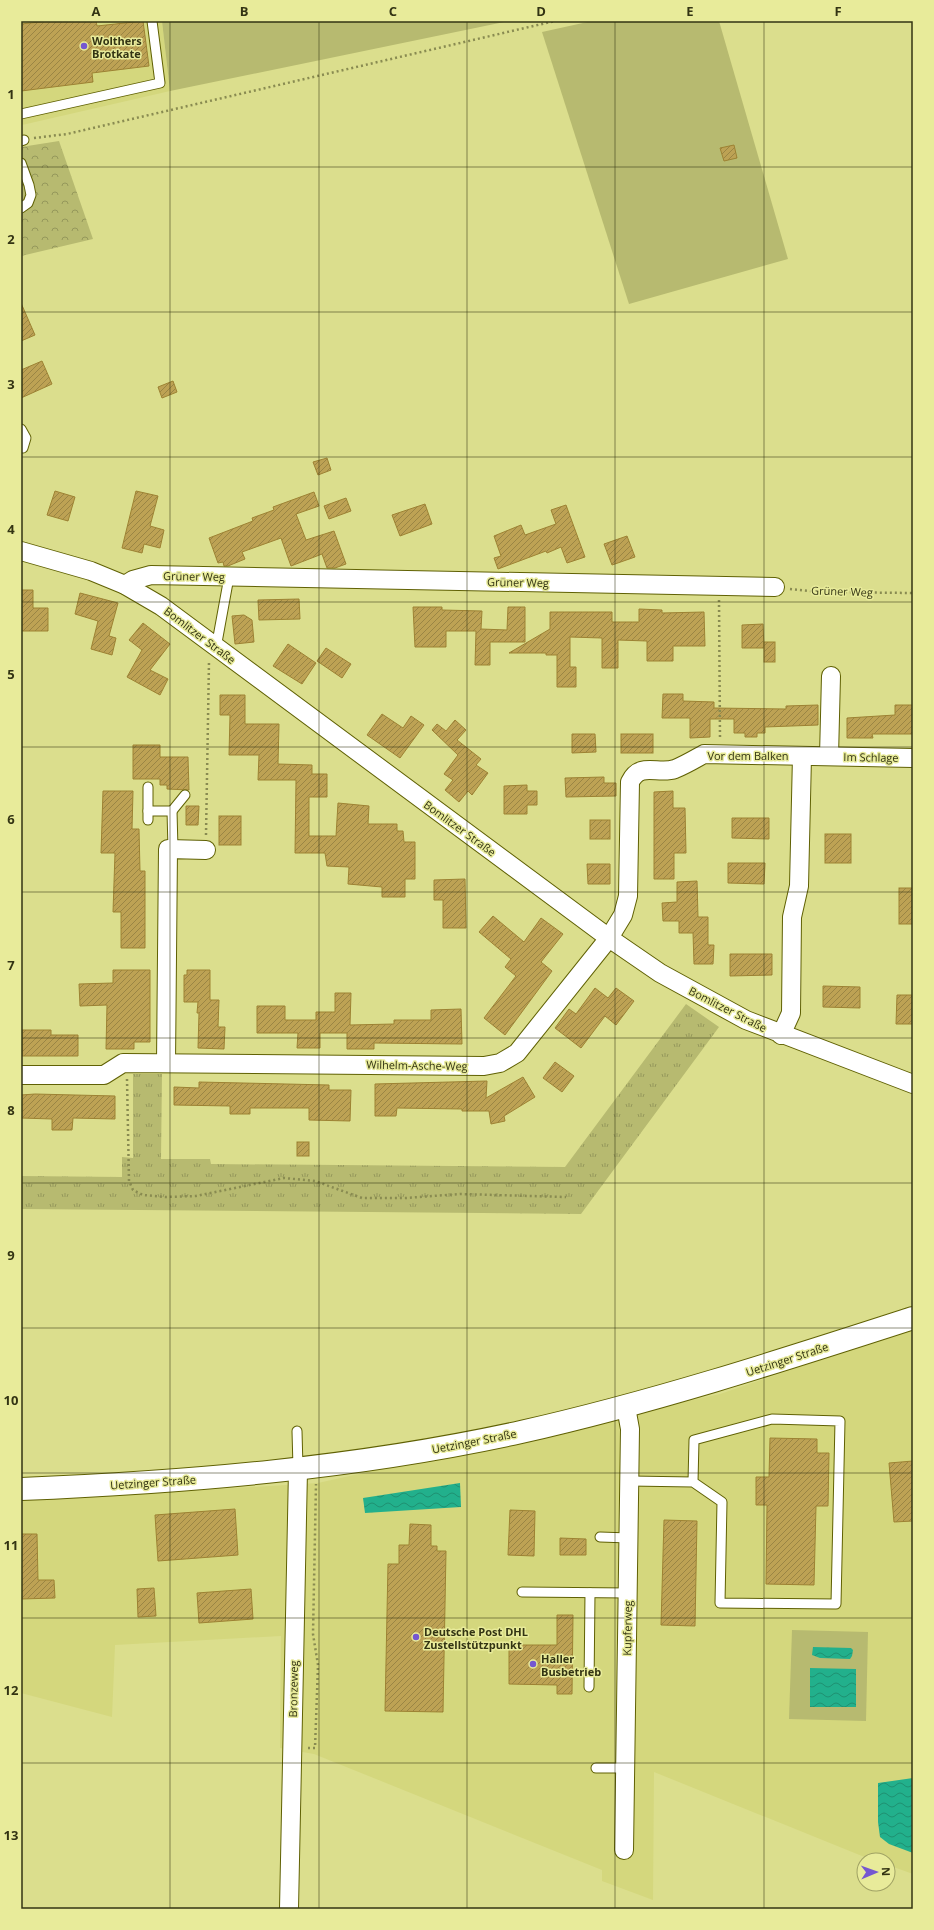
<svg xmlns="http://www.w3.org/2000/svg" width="934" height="1930" font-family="'Open Sans',sans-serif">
<defs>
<pattern id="forest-crowns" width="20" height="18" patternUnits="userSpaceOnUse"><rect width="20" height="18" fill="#b7ba70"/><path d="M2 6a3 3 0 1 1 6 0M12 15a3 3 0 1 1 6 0" fill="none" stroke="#95985b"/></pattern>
<pattern id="park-tufts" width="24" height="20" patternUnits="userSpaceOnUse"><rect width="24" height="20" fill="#b7ba70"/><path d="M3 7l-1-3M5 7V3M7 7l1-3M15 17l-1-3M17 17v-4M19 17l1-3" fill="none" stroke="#95985b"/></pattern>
<pattern id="water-waves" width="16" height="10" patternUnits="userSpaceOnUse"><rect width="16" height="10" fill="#22b08c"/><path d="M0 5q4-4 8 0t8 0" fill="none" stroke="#1e9071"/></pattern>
<pattern id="building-hatch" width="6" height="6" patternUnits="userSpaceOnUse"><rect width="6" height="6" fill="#bda254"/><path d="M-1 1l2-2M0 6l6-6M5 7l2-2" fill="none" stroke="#9a8544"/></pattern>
</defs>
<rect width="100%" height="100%" fill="#dbde8d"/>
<g fill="#d4d77d">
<polygon points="21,21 162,21 170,91 22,125 25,145 21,147"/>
<polygon points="913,1328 913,1874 888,1865 888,1860 874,1860 862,1856 654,1772 653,1900 602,1881 602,1870 314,1754 280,1748 281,1636 115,1645 112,1717 21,1693 21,1501 318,1483 720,1394"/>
</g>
<g fill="#b7ba70">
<polygon points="162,21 509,21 170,91"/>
<polygon points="592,21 719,21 788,259 629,304 542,32"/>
<polygon points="792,1630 868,1632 866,1721 789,1719"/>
</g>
<polygon fill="url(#forest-crowns)" points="59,141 93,239 21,256 21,147"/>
<polygon fill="url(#park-tufts)" points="686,1004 719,1027 581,1214 21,1209 21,1176 122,1177 122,1157 133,1158 133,1074 162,1074 161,1159 210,1159 211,1164 565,1167"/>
<g fill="url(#water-waves)">
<polygon points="460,1483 461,1507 365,1513 363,1498"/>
<polygon points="813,1647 851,1648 853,1650 852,1656 850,1659 820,1658 812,1655"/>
<polygon points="810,1668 856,1669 856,1707 810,1707"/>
<polygon points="913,1778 913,1853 889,1844 880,1837 878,1822 878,1783"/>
</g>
<g fill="url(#building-hatch)" stroke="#9d8233">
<polygon points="49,21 96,21 97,26 143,21 149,66 92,73 93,82 21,91 21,24"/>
<polygon points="734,145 737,158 724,161 720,148"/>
<polygon points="21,303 35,335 21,341"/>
<polygon points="42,361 52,384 21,398 21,370"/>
<polygon points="173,381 177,392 162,398 158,387"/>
<polygon points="327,458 331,470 318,475 313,462"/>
<polygon points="55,491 75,497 68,521 47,515"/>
<polygon points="136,491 158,496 150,526 164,530 160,548 144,544 142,553 122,548"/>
<polygon points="314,492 319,506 296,514 306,540 334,531 346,564 335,568 327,568 322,554 291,566 281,538 242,552 245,559 228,566 224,566 223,562 218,563 209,538 253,521 252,518 274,510 273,507"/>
<polygon points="346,498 351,511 329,519 324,506"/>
<polygon points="425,504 432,524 400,536 392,515"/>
<polygon points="566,505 585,557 567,563 561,547 547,553 546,551 498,569 494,558 501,556 494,536 521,525 525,535 556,524 551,510"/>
<polygon points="627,536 635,557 612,565 604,544"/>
<polygon points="21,590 33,590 33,608 48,608 48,631 21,631"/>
<polygon points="80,593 118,603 109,636 116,638 112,655 91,649 98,621 75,614"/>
<polygon points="299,599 300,619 259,620 258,600"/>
<polygon points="413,607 442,607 442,610 482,611 481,629 507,630 508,607 525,607 525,642 490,642 490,665 475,665 476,631 446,631 446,647 415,647"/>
<polygon points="639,609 662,610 662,613 704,612 705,646 673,646 673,661 647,661 647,641 618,640 618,668 602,668 602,638 570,637 570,667 576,667 576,687 557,687 557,655 546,655 546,653 509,653 550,629 550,612 612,612 612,622 639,622"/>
<polygon points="244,615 252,620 254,642 235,644 232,616"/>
<polygon points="143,623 170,644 150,670 168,679 160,695 127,677 142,650 129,640"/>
<polygon points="763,624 764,648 742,648 742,625"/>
<rect x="764" y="642" width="11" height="20"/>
<polygon points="288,644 316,663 302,684 273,666"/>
<polygon points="326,648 351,664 342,678 317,661"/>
<polygon points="663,694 683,694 683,701 714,702 714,708 786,709 786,706 818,705 818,725 765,727 765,733 757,733 757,737 745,737 745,733 734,733 734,719 710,719 710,737 690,738 690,718 662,718"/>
<polygon points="220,695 245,695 245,724 279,724 278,764 312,765 312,774 327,774 327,797 309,797 309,836 336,836 338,803 369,806 368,824 397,824 397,831 403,831 404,842 415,842 415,879 405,879 405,897 382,897 382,887 348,884 349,867 327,866 325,853 295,853 296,780 258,780 259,755 229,755 230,715 220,715"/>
<polygon points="895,705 913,705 913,734 872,734 873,738 847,738 847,718 895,715"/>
<polygon points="382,714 403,728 411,716 424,725 400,758 367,735"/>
<polygon points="455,720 466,730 457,740 481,759 476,765 488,773 472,795 468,791 459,802 445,790 453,780 444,774 458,755 432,730 437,724 446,731"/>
<polygon points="572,734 595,734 596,752 572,753"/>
<rect x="621" y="734" width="32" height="19"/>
<polygon points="133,745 160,745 160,757 188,757 189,790 167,789 167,785 160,785 160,779 133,779"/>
<polygon points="604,777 604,783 616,783 616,796 566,797 565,778"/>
<polygon points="527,785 527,791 537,791 537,805 527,805 527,814 504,814 504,786"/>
<polygon points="103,791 133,791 132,829 139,829 140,871 145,871 145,948 121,948 121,912 113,912 115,853 101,853"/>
<polygon points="673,791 673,808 685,808 686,853 674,853 674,879 654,879 654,792"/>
<polygon points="186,806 199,806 198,825 186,825"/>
<rect x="219" y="816" width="22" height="29"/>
<polygon points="732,818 769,818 769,839 732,838"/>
<rect x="590" y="820" width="20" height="19"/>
<rect x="825" y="834" width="26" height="29"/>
<polygon points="728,863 765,863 764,884 728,883"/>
<polygon points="587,864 610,864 610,884 588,884"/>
<polygon points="465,879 466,928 443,928 443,900 434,900 434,880"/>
<polygon points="697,881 698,917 708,917 708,945 714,945 713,964 694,964 693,933 679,933 679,921 663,921 662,903 677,902 677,882"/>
<rect x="899" y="888" width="14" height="36"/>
<polygon points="493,916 524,942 541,918 563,934 541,962 552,971 505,1035 484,1018 516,976 505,967 511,959 479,932"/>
<polygon points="730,954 772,954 772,975 730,976"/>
<polygon points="113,970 150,970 150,1042 134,1042 134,1049 106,1049 107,1005 80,1006 79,984 113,983"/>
<polygon points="187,970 210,970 210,1000 219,1000 218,1027 225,1027 224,1049 198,1048 199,1013 197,1013 198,1002 184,1002 184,975 187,975"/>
<polygon points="823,986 860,987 860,1008 823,1007"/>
<polygon points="595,988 608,998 616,988 634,1001 616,1025 605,1016 581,1048 555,1028 569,1009 576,1014"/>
<polygon points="335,993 351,993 350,1025 394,1024 394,1020 431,1020 431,1010 461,1009 462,1044 374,1043 374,1049 347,1049 347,1033 320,1033 320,1048 297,1048 298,1033 257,1033 257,1006 285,1006 285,1020 316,1020 316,1012 335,1012"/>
<polygon points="897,995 913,995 913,1024 896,1024"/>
<polygon points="22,1030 51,1030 51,1035 78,1035 78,1056 22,1056"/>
<polygon points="555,1062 574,1076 562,1092 543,1078"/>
<polygon points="523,1077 535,1097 504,1116 505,1121 491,1124 489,1111 462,1111 462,1109 397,1108 396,1116 375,1116 375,1084 487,1081 486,1098"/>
<polygon points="199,1082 329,1085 329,1090 351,1090 350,1121 309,1120 309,1108 250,1108 250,1114 230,1114 230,1106 174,1105 174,1087 199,1088"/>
<polygon points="35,1094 115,1096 115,1119 73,1118 72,1130 52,1130 52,1119 21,1118 21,1095"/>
<rect x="297" y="1142" width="12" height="14"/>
<polygon points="770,1438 817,1439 817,1453 829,1453 828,1506 816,1506 814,1585 766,1584 767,1505 756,1505 756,1477 769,1477"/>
<polygon points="913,1461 913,1521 894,1522 889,1463"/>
<polygon points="235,1509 238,1555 158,1561 155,1515"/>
<polygon points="510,1510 535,1511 534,1556 508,1555"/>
<polygon points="664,1520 697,1521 695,1626 661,1625"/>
<polygon points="410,1524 431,1525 431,1546 437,1546 437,1551 446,1551 443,1712 385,1711 388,1564 399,1564 399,1545 409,1545"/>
<polygon points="21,1534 37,1534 38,1580 54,1580 55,1598 21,1599"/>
<polygon points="560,1538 586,1539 586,1555 560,1555"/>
<polygon points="154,1588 156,1616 138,1617 137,1589"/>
<polygon points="251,1589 253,1619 199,1623 197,1593"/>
<polygon points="557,1615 573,1615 572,1694 557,1694 557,1685 509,1684 509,1645 557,1645"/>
</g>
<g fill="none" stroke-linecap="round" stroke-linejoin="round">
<defs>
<g id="lane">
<polyline points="21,114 160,83 152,21"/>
<polyline points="21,141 24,140"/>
<polyline points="21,163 29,185 31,195 28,203 21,208"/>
<polyline points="21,429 26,438 23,448"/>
<polyline points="216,648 229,577"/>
<polyline points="148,787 148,820"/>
<polyline points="148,811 172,811 173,849"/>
<polyline points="172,811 185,795"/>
<polyline points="297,1431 298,1468"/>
<polyline points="630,1481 693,1482 694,1440 772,1419 840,1421 836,1604 720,1603 722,1502 693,1482"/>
<polyline points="600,1537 629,1538"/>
<polyline points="522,1592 628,1593"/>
<polyline points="589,1687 590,1593"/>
<polyline points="596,1768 625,1768"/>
</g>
<g id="street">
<polyline points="21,551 91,571 125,585 161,606 609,938 660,973 746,1020 913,1084"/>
<polyline points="125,585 133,580 151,575 775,587"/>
<polyline points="829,756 831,676"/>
<polyline points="781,1035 791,1013 792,917 799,886 802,756"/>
<polyline points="166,1063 168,849 206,850"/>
<path d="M21 1075H104L123 1063 484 1066 500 1063 517 1053 609 938 623 915 628 896 630 782C640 761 658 775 675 769 685 765 695 759 704 754L913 758"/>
<polyline points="624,1850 630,1429 626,1407"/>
<polyline points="289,1909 298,1470"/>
</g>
<path id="secondary" d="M21 1489C189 1482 357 1468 521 1432 654 1402 783 1360 913 1318"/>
</defs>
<use href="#lane" stroke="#606104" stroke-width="11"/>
<use href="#street" stroke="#606104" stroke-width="20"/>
<use href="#secondary" stroke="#606104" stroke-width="24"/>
<g stroke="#898b51" stroke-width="2.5" stroke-dasharray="2 3" stroke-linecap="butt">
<polyline points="34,138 67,134 555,21"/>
<polyline points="790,589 819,592 913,593"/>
<polyline points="719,600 720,739"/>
<polyline points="206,835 209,661"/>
<polyline points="127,1079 129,1181 133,1190 143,1195 166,1197 196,1196 284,1178 315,1181 362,1198 406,1198 460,1194 566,1197"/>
<polyline points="308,1748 315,1748 318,1665 313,1634 316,1484"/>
</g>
<use href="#lane" stroke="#fff" stroke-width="9"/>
<use href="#street" stroke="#fff" stroke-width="18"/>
<use href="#secondary" stroke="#fff" stroke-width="22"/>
</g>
<path fill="none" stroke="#333413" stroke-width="1" stroke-opacity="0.55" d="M170 21V1909M319 21V1909M467 21V1909M615 21V1909M764 21V1909M21 167H913M21 312H913M21 457H913M21 602H913M21 747H913M21 892H913M21 1038H913M21 1183H913M21 1328H913M21 1473H913M21 1618H913M21 1763H913"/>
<g fill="#7557d1" stroke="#e8eb9a" stroke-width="1.5">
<circle cx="84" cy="46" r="4"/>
<circle cx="416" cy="1637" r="4"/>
<circle cx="533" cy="1664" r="4"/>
</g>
<g text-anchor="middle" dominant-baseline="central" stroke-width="3" stroke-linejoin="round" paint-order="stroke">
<g font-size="11" font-weight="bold" fill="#333413" stroke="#e8eb9a" text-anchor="start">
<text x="92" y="40">Wolthers<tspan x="92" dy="13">Brotkate</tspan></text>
<text x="424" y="1631">Deutsche Post DHL<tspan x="424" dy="13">Zustellstützpunkt</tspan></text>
<text x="541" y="1658">Haller<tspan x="541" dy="13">Busbetrieb</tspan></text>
</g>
<g font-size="11" fill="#333413" stroke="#e8eb9a">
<text transform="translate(194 576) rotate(1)">Grüner Weg</text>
<text transform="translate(518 582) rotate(1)">Grüner Weg</text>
<text transform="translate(842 591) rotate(2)">Grüner Weg</text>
<text transform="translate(200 635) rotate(37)">Bomlitzer Straße</text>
<text x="748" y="755">Vor dem Balken</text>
<text transform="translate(871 757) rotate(1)">Im Schlage</text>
<text transform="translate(460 828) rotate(36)">Bomlitzer Straße</text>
<text transform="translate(728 1009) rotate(27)">Bomlitzer Straße</text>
<text transform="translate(417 1065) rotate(1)">Wilhelm-Asche-Weg</text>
<text transform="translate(787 1359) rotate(-18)">Uetzinger Straße</text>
<text transform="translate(474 1441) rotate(-11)">Uetzinger Straße</text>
<text transform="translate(153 1482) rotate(-4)">Uetzinger Straße</text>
<text transform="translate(627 1628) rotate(-89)">Kupferweg</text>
<text transform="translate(293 1689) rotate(-89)">Bronzeweg</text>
</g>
</g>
<rect width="934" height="1930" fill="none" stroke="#e8eb9a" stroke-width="44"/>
<g transform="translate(876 1872) rotate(88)"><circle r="19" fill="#e8eb9a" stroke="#a0a264"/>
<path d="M0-3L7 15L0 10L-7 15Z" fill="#7557d1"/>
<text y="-6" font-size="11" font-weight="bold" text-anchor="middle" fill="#333413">N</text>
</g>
<rect x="22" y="22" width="890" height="1886" fill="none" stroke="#333413" stroke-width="1.5"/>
<g font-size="13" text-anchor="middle" font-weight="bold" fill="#333413">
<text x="96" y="16">A</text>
<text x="244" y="16">B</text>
<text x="393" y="16">C</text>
<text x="541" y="16">D</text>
<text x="690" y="16">E</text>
<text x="838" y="16">F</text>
<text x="11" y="99">1</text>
<text x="11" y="244">2</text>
<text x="11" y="389">3</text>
<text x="11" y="534">4</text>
<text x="11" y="679">5</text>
<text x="11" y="824">6</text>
<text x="11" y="970">7</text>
<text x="11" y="1115">8</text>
<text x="11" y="1260">9</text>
<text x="11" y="1405">10</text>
<text x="11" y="1550">11</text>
<text x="11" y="1695">12</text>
<text x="11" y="1840">13</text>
</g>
</svg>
